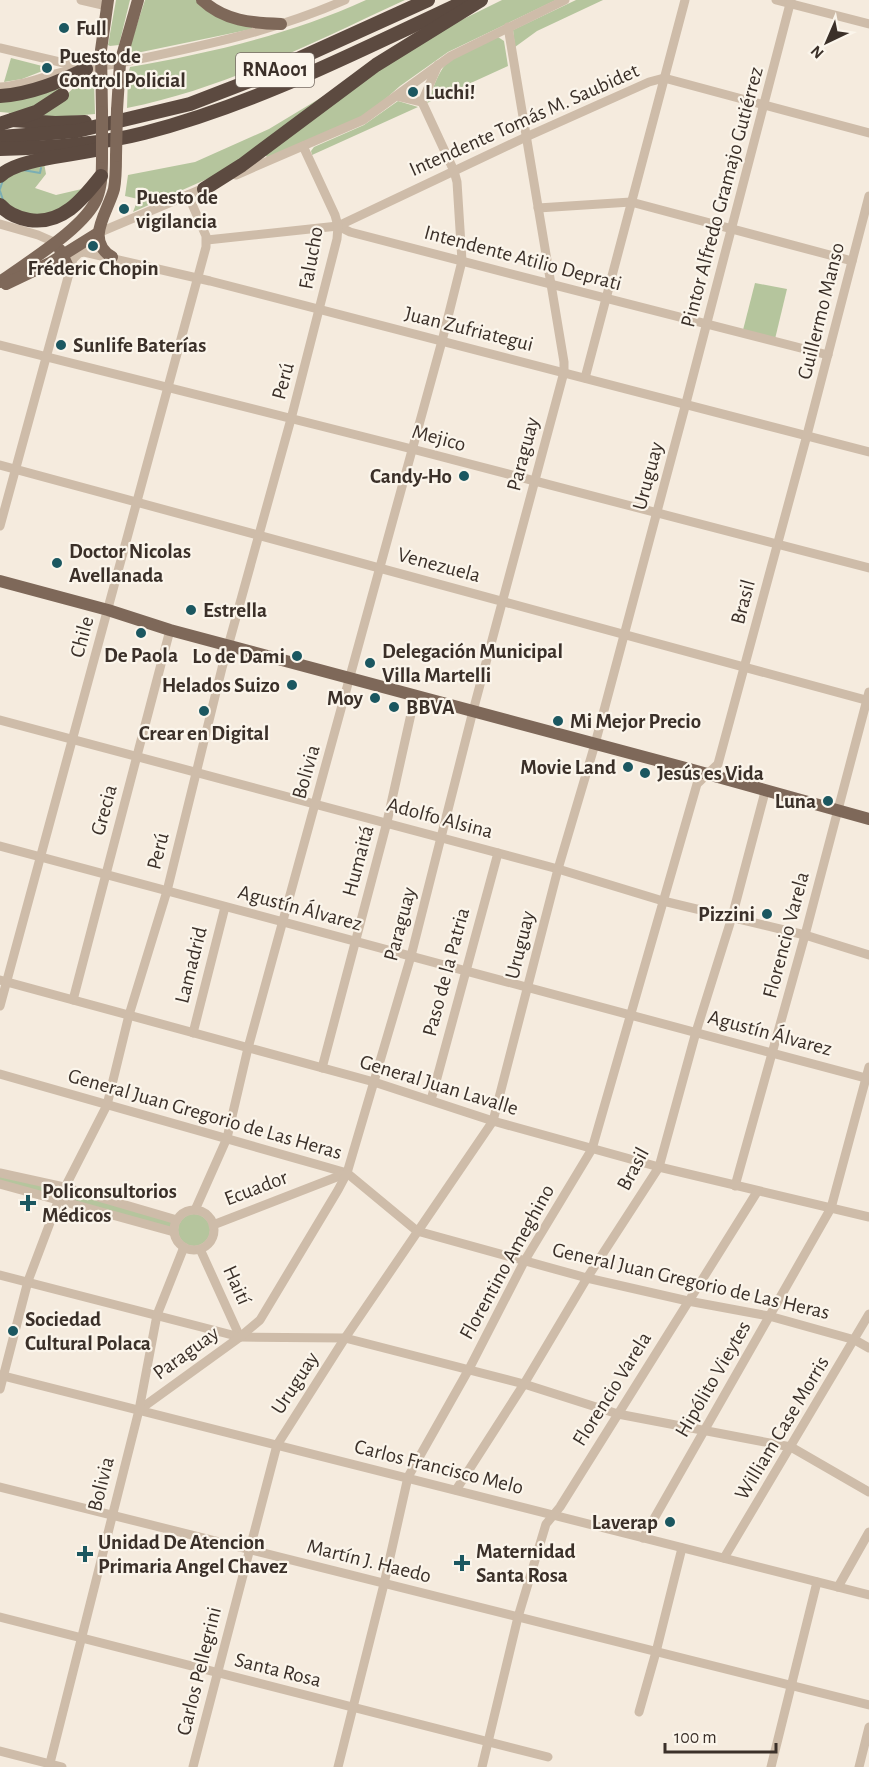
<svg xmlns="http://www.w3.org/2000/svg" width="869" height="1767" font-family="'Alegreya Sans',sans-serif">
<rect width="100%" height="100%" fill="#f5ebde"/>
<g fill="#b5c59d">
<polygon points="116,0 130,0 119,45 110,46 108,45"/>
<polygon points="145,0 198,0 252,27 252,29 127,55"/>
<path d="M366 0H405C314 42 226 88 127 108L128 75 130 67C210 53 292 34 366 0Z"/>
<polygon points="502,0 556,0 448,52 400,86 374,109 361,117 268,159 265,154 351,90 431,35"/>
<polygon points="576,0 603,0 537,31 515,47 513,30"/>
<path d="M498 37 504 41 508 66 427 103C432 92 435 81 441 71 451 53 479 45 498 37Z"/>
<polygon points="11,58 50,68 22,79 4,82"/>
<polygon points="86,76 94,81 95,114 59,117 0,112 0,100 69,83 63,90 64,97"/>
<polygon points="352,79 234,167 133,212 138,199 125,196 128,175 195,162 269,129"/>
<polygon points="398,101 418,107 312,155 311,151 314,147 364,125"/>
<polygon points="44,163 46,174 35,188 56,195 86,188 53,215 25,215 0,199 0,179"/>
<polygon points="755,283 787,289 775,339 743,330"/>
<polygon points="0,1173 177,1220 174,1232 0,1184"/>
<circle cx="194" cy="1230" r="16"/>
</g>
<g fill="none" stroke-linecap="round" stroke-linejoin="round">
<g stroke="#7baeb4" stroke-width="2">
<polyline points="23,170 40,173 41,168"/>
<polyline points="0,189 3,180"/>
<polyline points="0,191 3,200"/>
</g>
<g stroke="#cebca9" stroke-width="9">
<polyline points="81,0 107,6"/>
<polyline points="776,0 869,24"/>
<polyline points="0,48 81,67"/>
<path d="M0 87C23 86 44 76 67 71 84 68 103 66 121 63 197 47 273 32 345 0"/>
<polyline points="397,96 422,102"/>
<polyline points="236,175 363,120 451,56 565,0"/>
<polyline points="538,208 631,202 852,261"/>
<polyline points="0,224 38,235 54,242"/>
<path d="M338 226 350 232C509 274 669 314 828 355"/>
<polyline points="98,233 209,186"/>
<polyline points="207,240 338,226 526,137 649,82 664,78 869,133"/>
<polyline points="0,345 412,449 869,568"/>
<polyline points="585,378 685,0"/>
<polyline points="0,465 869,701"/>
<polyline points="0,526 73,259 79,253 84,252 210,281 869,452"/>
<polyline points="0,720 558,869 663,901 805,935 869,955"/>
<polyline points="0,846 869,1079"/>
<polyline points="0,980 374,1082 493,1121 659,1167 869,1217"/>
<polyline points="73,1000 170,630"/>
<polyline points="0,1006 206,247 206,236 188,195"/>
<polyline points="193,1033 225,907"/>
<polyline points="322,1068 387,822 415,696"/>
<polyline points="0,1074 347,1173 417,1231 587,1278 688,1301 769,1316 855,1340 869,1348"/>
<polyline points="431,1100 498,853"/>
<polyline points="0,1173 64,1187 177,1220"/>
<polyline points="0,1184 174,1232"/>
<polyline points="735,1186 805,935 869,692"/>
<polyline points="195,1210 227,1138 248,1048 442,341 462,261 457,182 454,171 422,102 438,65"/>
<circle cx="194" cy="1230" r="20"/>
<polyline points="213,1225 347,1173"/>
<polyline points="200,1249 240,1337"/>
<polyline points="0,1275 240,1337 345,1338 524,1384 618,1414 791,1447 869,1492"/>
<polyline points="0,1375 869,1595"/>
<polyline points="0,1389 28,1281 59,1199 107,1105 129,1015 167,891 222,668 291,419 337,239 338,226 335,215 303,146"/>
<polyline points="139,1410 240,1337 260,1320 338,1190 347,1173 411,956 473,711 564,372 564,362 508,27"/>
<polyline points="0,1487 869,1705"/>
<polyline points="456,1490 524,1384 587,1278 659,1167 696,1032 732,917 765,792"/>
<polyline points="643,1538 831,1208 869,1067"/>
<polyline points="724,1558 869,1314"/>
<polyline points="838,1587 869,1532"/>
<polyline points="0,1617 548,1757"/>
<polyline points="639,1712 656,1652 682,1548"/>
<polyline points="0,1751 62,1767"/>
<polyline points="49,1767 139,1410 157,1315 184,1247"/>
<polyline points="193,1767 277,1445 345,1338 493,1121 558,869 595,744 686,403 791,0"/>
<polyline points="338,1767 384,1584 408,1477 469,1369 525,1260 592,1149 697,784 718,764 807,435 869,196"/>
<polyline points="482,1767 518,1617 546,1524 560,1507 757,1192"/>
<polyline points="771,1767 817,1582"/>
<polyline points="859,1767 869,1727"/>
</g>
<g stroke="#7e6859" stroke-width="12">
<path d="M202 0C224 21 252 23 281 24"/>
<polyline points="117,110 120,63 138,0"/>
<polyline points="102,112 101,50 108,0"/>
<polyline points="60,250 70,271"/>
<path d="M112 257C84 240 108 212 114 189 116 178 116 167 116 156"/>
<path d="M0 282C27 262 85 228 97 198 102 185 102 170 102 157"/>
<polyline points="6,284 50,263 98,233"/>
<polyline points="0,581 108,610 170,630 682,767 869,819"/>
</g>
<g stroke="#5c4a40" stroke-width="14">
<path d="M0 96C32 94 58 82 86 69"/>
<polyline points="12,120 55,123 85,122"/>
<polyline points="0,137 77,131 190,104 247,82 428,0"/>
<path d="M0 149C48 148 98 145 144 133 257 104 362 49 468 0"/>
<path d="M0 176C18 158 73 156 99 149"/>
<polyline points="204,189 242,165 376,65 481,0"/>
<path d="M0 205C8 214 17 218 29 220 62 225 82 200 101 176"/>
</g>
<g stroke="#7e6859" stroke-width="12">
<polyline points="116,156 117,110"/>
<polyline points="102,157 102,112"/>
</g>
<polyline stroke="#5c4a40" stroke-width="14" points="0,124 36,112 62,95"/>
</g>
<g fill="#1b5760" stroke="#fbf5eb" stroke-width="2">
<circle cx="64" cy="28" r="6"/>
<circle cx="47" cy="68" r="6"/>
<circle cx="413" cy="92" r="6"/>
<circle cx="124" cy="209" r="6"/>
<circle cx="93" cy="246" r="6"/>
<circle cx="61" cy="345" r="6"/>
<circle cx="464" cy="476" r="6"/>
<circle cx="57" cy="563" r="6"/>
<circle cx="191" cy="610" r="6"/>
<circle cx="141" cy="633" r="6"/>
<circle cx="297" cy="656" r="6"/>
<circle cx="370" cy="663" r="6"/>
<circle cx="292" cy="685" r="6"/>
<circle cx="375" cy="698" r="6"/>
<circle cx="394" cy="707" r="6"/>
<circle cx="204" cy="711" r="6"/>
<circle cx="558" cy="721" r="6"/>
<circle cx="628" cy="767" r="6"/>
<circle cx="645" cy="773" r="6"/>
<circle cx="828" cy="801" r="6"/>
<circle cx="767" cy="914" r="6"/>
<path d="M25 1194h6v6h6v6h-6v6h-6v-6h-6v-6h6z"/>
<circle cx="13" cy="1331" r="6"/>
<circle cx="670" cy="1522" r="6"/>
<path d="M82 1545h6v6h6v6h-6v6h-6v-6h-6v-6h6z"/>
<path d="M459 1554h6v6h6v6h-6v6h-6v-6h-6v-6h6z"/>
</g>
<g text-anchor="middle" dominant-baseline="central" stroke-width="4.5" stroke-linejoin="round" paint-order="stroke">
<rect fill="#fbf5eb" stroke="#756b63" stroke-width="1.5" x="236" y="53" width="78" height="34" rx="4.5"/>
<g font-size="20" font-weight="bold" fill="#3b3029">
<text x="275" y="70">RNA001</text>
</g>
<g font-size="21" font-weight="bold" fill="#3b3029" stroke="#fbf5eb" text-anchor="start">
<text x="76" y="28">Full</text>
<text x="59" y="56">Puesto de<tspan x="59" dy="24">Control Policial</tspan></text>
<text x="425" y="92">Luchi!</text>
<text x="136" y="197">Puesto de<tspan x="136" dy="24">vigilancia</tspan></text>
<text x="93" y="268" text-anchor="middle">Fréderic Chopin</text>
<text x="73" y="345">Sunlife Baterías</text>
<text x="452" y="476" text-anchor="end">Candy-Ho</text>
<text x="69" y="551">Doctor Nicolas<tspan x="69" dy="24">Avellanada</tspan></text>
<text x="203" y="610">Estrella</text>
<text x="382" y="651">Delegación Municipal<tspan x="382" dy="24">Villa Martelli</tspan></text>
<text x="141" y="655" text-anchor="middle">De Paola</text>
<text x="285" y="656" text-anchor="end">Lo de Dami</text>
<text x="280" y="685" text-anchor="end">Helados Suizo</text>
<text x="363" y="698" text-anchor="end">Moy</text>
<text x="406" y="707">BBVA</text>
<text x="570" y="721">Mi Mejor Precio</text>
<text x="204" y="733" text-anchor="middle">Crear en Digital</text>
<text x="616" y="767" text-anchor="end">Movie Land</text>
<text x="657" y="773">Jesús es Vida</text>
<text x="816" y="801" text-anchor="end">Luna</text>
<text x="755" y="914" text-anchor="end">Pizzini</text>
<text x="42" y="1191">Policonsultorios<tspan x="42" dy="24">Médicos</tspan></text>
<text x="25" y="1319">Sociedad<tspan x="25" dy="24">Cultural Polaca</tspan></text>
<text x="658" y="1522" text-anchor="end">Laverap</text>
<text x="98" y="1542">Unidad De Atencion<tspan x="98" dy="24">Primaria Angel Chavez</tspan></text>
<text x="476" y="1551">Maternidad<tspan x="476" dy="24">Santa Rosa</tspan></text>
</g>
<g font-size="21" fill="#3b3029" stroke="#fbf5eb">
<text transform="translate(524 120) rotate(-24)">Intendente Tomás M. Saubidet</text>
<text transform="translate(722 197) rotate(-75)">Pintor Alfredo Gramajo Gutiérrez</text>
<text transform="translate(311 258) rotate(-80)">Falucho</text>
<text transform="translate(523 258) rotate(15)">Intendente Atilio Deprati</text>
<text transform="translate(821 311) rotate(-76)">Guillermo Manso</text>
<text transform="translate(469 329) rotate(14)">Juan Zufriategui</text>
<text transform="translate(283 381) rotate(-75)">Perú</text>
<text transform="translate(439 438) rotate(15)">Mejico</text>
<text transform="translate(523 454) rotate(-75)">Paraguay</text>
<text transform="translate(648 476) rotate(-75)">Uruguay</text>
<text transform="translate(439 565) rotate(15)">Venezuela</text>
<text transform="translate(743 602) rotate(-75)">Brasil</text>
<text transform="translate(82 637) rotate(-75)">Chile</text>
<text transform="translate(306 772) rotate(-74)">Bolivia</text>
<text transform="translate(104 810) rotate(-75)">Grecia</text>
<text transform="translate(440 818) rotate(15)">Adolfo Alsina</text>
<text transform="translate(158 851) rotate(-76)">Perú</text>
<text transform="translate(358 861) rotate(-75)">Humaitá</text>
<text transform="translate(300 908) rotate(15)">Agustín Álvarez</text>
<text transform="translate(400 924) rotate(-75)">Paraguay</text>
<text transform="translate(786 935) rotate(-75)">Florencio Varela</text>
<text transform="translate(520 945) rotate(-76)">Uruguay</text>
<text transform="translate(191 965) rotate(-76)">Lamadrid</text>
<text transform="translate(446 972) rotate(-75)">Paso de la Patria</text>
<text transform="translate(770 1033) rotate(15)">Agustín Álvarez</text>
<text transform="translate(439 1085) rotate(17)">General Juan Lavalle</text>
<text transform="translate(205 1114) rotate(16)">General Juan Gregorio de Las Heras</text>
<text transform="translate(633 1169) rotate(-62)">Brasil</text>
<text transform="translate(256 1188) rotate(-21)">Ecuador</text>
<text transform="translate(507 1262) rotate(-61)">Florentino Ameghino</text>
<text transform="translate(691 1281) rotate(13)">General Juan Gregorio de Las Heras</text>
<text transform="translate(237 1285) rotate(66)">Haití</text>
<text transform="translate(186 1353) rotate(-36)">Paraguay</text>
<text transform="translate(713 1379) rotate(-60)">Hipólito Vieytes</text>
<text transform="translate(295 1383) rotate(-57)">Uruguay</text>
<text transform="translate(612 1389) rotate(-58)">Florencio Varela</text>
<text transform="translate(782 1428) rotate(-59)">William Case Morris</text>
<text transform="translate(439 1467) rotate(14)">Carlos Francisco Melo</text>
<text transform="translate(101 1484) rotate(-76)">Bolivia</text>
<text transform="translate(369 1561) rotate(14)">Martín J. Haedo</text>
<text transform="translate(278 1670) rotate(14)">Santa Rosa</text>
<text transform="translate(199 1671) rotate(-76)">Carlos Pellegrini</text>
</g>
</g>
<g transform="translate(827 42) rotate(224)" stroke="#fbf5eb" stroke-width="4.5" paint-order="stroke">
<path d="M0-4.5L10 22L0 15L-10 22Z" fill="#3b3029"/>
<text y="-9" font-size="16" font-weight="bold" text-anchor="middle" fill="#3b3029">N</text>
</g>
<path d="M665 1743v9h111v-9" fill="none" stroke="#3b3029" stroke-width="3"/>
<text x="674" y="1743" font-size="18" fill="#3b3029" stroke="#fbf5eb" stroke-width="4.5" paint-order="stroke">100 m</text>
</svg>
